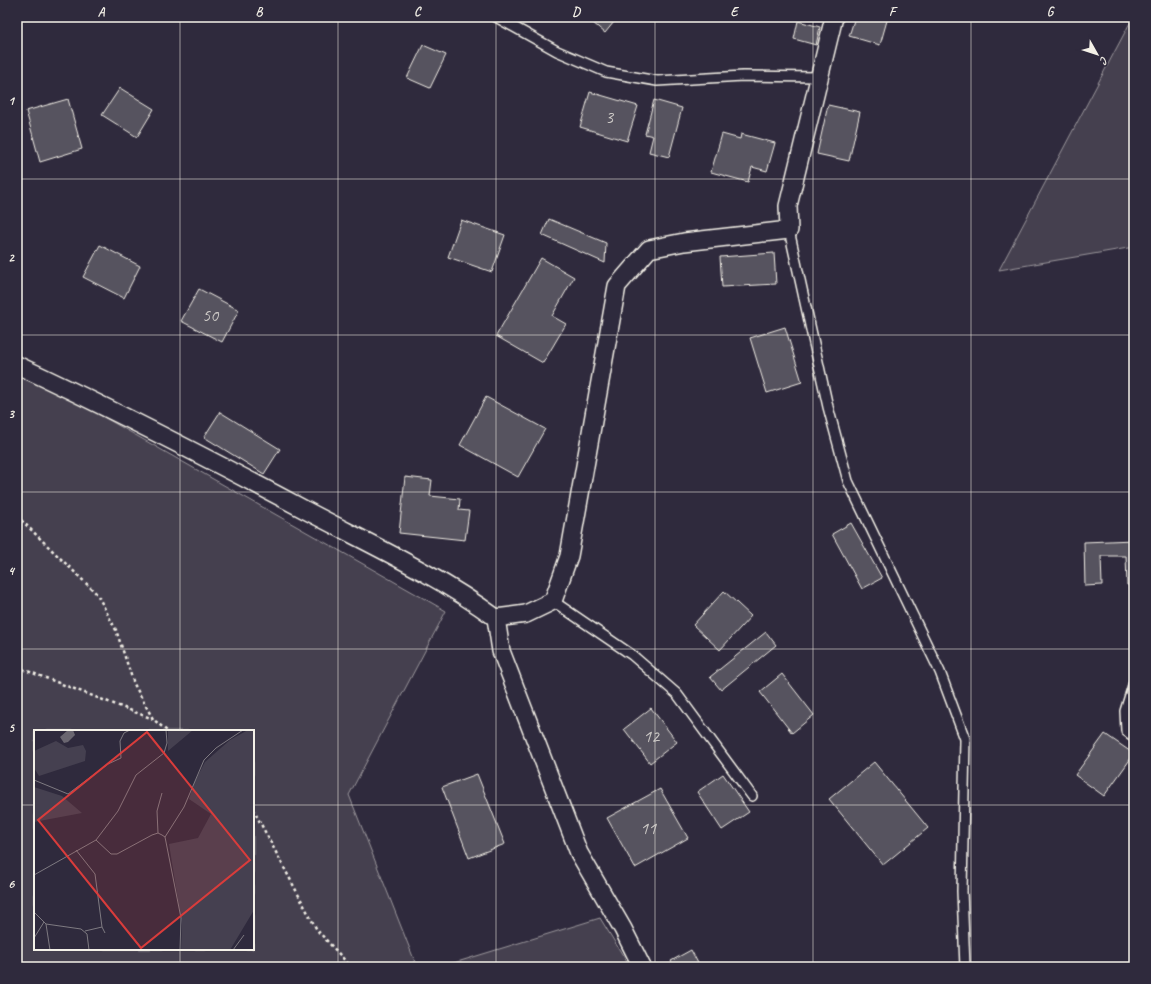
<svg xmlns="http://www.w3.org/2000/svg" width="1151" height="984" font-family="Caveat,sans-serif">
<rect width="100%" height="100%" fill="#2f2a3d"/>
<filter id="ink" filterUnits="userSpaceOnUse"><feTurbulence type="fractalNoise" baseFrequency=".025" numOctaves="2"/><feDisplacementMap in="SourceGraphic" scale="8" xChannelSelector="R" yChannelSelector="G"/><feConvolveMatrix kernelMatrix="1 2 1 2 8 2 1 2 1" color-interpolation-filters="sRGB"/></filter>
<g filter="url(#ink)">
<g fill="#454050" stroke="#9c989c" fill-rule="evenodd">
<polygon points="1133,17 1134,247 999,270"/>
<path d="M17 368 446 611 349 795 417 967H17ZM35 731H253V949H35Z"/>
<polygon points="600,918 630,967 441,967"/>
</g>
<g fill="#56525f" stroke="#f4f1e8">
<polygon points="586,17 618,17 605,33"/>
<polygon points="855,17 888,17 880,45 849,36"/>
<polygon points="798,21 820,27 816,45 794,39"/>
<polygon points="423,45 446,55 430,88 407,78"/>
<polygon points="120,88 154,109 137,137 102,115"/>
<polygon points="590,92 638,106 627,141 580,127"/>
<polygon points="68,99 82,149 40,162 26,111"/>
<polygon points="654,100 682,108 669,157 649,152 653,136 645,134"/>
<polygon points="828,105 860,112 849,161 817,154"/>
<polygon points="722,134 740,139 741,134 775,143 767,171 752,167 748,182 711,172"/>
<polygon points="549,219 606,243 605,263 542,235"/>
<polygon points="461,220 505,235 492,272 448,257"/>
<polygon points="100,245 140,266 124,298 83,277"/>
<polygon points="774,253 776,284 722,287 720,257"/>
<polygon points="541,258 574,277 552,316 566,324 543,363 496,336"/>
<polygon points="199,289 239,310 222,342 181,321"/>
<polygon points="785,327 802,382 767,393 750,338"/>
<polygon points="486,397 545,429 518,477 460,445"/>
<polygon points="220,412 280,449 264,474 204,437"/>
<polygon points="405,477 432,480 430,496 460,499 459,510 469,511 465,540 399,533"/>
<polygon points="851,523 882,578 862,589 832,534"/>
<polygon points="1134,540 1134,585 1127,585 1126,556 1101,556 1102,585 1085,586 1084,542"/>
<polygon points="724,591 751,616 720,650 693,625"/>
<polygon points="766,632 776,645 721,690 710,677"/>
<polygon points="782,674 814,715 792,733 760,692"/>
<polygon points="651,708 677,742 650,763 624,729"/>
<polygon points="1105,734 1134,754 1104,796 1075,775"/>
<polygon points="874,762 928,828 883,865 829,799"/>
<polygon points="477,774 505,844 469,858 442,787"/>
<polygon points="723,774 749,812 722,830 697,792"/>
<polygon points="660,789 688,838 635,868 607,818"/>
<polygon points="691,950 700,967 674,967 671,961"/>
</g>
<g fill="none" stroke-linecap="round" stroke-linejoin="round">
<defs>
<g id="service">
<polyline points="496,17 557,51 606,72 657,81 743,76 819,77"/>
<polyline points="789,230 828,407 848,481 940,672 965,739 962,891 965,967"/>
<polyline points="553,601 632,655 677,694 752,796"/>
<polyline points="1134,682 1125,711 1126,731 1134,737"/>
</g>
<g id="minor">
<path d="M17 365C116 411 213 461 309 512 372 545 439 576 496 618L526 614 553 601 569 556 617 286 649 249 684 242 789 230 788 206 834 17"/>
<polyline points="496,618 501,651 579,853 623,929 642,967"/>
</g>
</defs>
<use href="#service" stroke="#f4f1e8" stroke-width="12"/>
<use href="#minor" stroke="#f4f1e8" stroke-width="20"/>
<g stroke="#f4f1e8" stroke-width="2.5" stroke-dasharray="3 3" stroke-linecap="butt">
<polyline points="17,516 97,594 116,630 134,684 153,719 167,731"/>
<polyline points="17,667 153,719"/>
<polyline points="253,809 317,930 351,967"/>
</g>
<use href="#service" stroke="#2f2a3d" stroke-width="9"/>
<use href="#minor" stroke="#2f2a3d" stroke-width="17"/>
</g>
</g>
<path fill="none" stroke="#f4f1e8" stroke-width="1" stroke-opacity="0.55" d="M180 17V731M338 17V967M496 17V967M655 17V967M813 17V967M971 17V967M17 179H1134M17 335H1134M17 492H1134M17 649H1134M17 805H35M253 805H1134M180 949V967"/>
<g text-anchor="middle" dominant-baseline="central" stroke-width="3" stroke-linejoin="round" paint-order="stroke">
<g font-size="18" fill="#ccc9c6">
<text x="609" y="117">3</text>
<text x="210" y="315">50</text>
<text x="651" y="736">12</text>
<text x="648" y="828">11</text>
</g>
</g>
<g transform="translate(34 730)">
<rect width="220" height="220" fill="#2f2a3d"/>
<path d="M134 0H159L134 21ZM214 0H220V180L196 220H147L148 195 135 114 164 108 177 84 155 69 160 53 171 32 196 10ZM22 11 34 18 49 15 52 21 51 31 5 46 0 38V21ZM0 57 28 66 48 83 0 92Z" fill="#454050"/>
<path d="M34 0H39L41 5 34 12 30 13 26 7Z" fill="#6a6670"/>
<path fill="none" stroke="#7e7a81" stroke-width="1" d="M0 50 34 64 74 34 87 28 86 11 90 3 96 0M124 103 123 81 128 63M131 107 150 77 170 30 182 18 209 0M62 110 84 81 102 45 130 23 133 13 132 0M42 120 61 144 68 197M0 145 62 110 77 124H83L118 105 124 103 128 105 131 107 147 188 146 220M0 182 12 194 47 199 53 204 55 220M12 194 16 220M51 201 68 197 71 203M0 208 10 192M199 220 210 205"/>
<path fill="#d93c3b" fill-opacity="0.15" stroke="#d93c3b" stroke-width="2" d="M113 2 216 130 107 218 4 90Z"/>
<rect width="220" height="220" fill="none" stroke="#f4f1e8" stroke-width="2"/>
</g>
<rect width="1151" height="984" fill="none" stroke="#2f2a3d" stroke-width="44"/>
<g transform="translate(1097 54) rotate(129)" stroke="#2f2a3d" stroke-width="3" paint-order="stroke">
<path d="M0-3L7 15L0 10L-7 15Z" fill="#f4f1e8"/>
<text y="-6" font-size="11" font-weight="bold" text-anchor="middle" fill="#f4f1e8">С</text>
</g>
<rect x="22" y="22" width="1107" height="940" fill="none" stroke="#f4f1e8" stroke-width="1.5"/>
<g font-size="13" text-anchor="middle" font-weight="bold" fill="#f4f1e8">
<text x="101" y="16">A</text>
<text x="259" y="16">B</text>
<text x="417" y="16">C</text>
<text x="576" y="16">D</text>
<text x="734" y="16">E</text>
<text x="892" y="16">F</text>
<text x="1050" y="16">G</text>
<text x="11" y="105">1</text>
<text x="11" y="262">2</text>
<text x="11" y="418">3</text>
<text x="11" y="575">4</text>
<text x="11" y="732">5</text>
<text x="11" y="888">6</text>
</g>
</svg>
